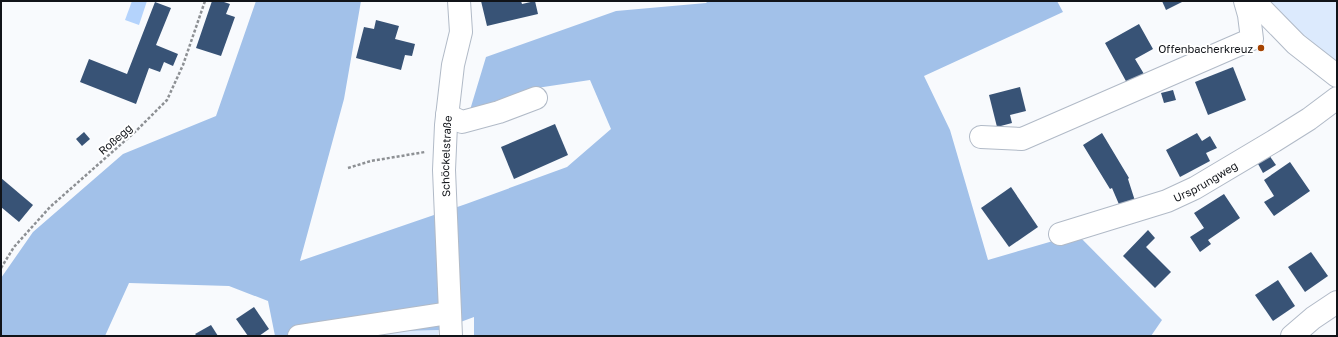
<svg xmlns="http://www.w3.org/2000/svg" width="1338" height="337" font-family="'Golos Text',sans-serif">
<rect width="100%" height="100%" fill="#f8fafd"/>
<g fill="#dceafd">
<polygon points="1266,1 1337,1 1337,65 1282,19"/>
<polygon points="439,330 438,336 355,336 371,332"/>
</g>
<polygon fill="#a2c1e9" points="256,1 361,1 344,99 300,261 466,204 567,167 611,129 590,80 530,89 470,110 486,57 616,11 706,3 708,1 1057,1 1063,12 924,76 950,130 988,260 1077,234 1162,320 1151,336 474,336 474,317 439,330 371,332 355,336 275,336 268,301 229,286 129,283 105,336 1,336 1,278 33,232 123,154 216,116"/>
<polygon fill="#b4d3fc" points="132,1 147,1 139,25 125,20"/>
<g fill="#385376">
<polygon points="212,1 221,1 230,4 226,14 235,17 221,56 196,48"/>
<polygon points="481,1 521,1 522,4 535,1 538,14 487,26"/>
<polygon points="1162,1 1184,1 1166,10"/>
<polygon points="155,2 171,8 156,45 178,54 173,66 164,62 160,72 149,68 136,104 80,82 89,59 127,74"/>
<polygon points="376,20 399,26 395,39 415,44 412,56 405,55 401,70 356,58 364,27 374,29"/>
<polygon points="1139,24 1153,49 1135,59 1144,74 1127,83 1105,43"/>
<polygon points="1233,67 1246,100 1208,115 1195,82"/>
<polygon points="1020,87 1026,111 1010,115 1012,123 997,127 989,95"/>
<polygon points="1173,90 1176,100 1164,103 1161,93"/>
<polygon points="555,124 568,155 514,179 501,147"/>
<polygon points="84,132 90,139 82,146 76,139"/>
<polygon points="1102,133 1129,178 1128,179 1136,204 1121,209 1112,188 1110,189 1083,145"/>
<polygon points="1197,133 1202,141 1210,136 1217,148 1206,153 1210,161 1180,177 1166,150"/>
<polygon points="1269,155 1276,165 1263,173 1257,162"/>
<polygon points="1290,162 1310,191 1274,216 1264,202 1274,196 1264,180"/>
<polygon points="1,178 33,205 19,222 1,207"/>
<polygon points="1011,187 1038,227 1009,247 981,208"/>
<polygon points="1224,194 1240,218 1208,240 1211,244 1200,252 1190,237 1204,228 1194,213"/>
<polygon points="1148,230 1155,238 1146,247 1171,272 1155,288 1123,256"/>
<polygon points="1311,252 1328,276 1305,292 1288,267"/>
<polygon points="1278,280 1295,306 1273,321 1255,295"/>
<polygon points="254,307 269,329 259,336 248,336 236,319"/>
<polygon points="211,325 218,336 197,336 195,334"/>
</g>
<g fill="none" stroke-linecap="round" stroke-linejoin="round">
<defs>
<g id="minor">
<polyline points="1254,1 1296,44 1337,76"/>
<polyline points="447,115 462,122 499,112 536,98"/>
<polyline points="981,137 1022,139 1252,39 1249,15 1245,1"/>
<path id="s1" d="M1060 234 1167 201 1195 188 1274 141 1309 119 1337 98"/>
<polyline points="299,336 449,313"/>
<path id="s2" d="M451 336 444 170 446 125 453 65 461 32 459 1"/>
<polyline points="1292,336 1313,318 1337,302"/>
</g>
</defs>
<use href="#minor" stroke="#b1bac7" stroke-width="24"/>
<g stroke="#8d9094" stroke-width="2.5" stroke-dasharray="3 2" stroke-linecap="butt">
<polyline points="348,168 371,161 425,152"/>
<polyline points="1,268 14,247 50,207 136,131 167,100 183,65 205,1"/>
</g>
<use href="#minor" stroke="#fff" stroke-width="22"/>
</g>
<circle fill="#a54301" stroke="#fff" stroke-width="1.5" cx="1261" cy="48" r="4"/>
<g text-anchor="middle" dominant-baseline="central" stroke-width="4" stroke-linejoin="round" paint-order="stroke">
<g font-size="11" fill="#111419" stroke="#fff" text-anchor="end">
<text x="1253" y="48">Offenbacherkreuz</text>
</g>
<g font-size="11" fill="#111419" stroke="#fff">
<text transform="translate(115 139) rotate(-41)">Roßegg</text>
<text stroke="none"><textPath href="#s2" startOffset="180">Schöckelstraße</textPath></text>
<text stroke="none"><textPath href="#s1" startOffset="155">Ursprungweg</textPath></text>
</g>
</g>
<rect width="1338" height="337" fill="none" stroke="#111419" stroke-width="4"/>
</svg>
